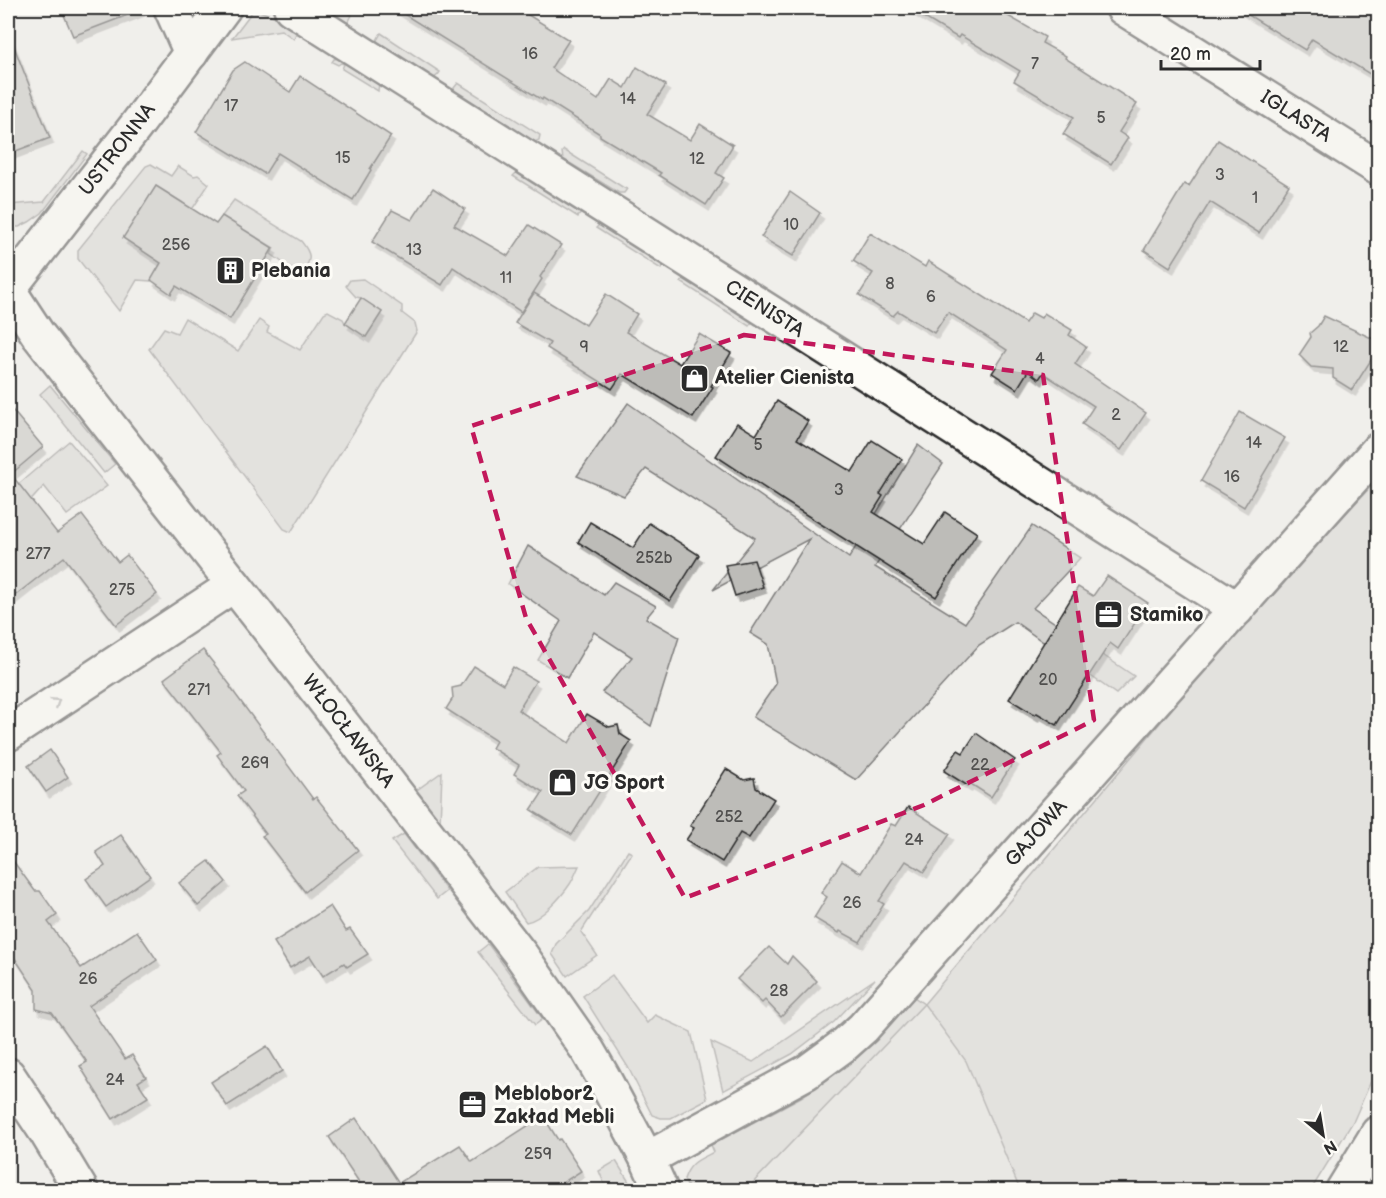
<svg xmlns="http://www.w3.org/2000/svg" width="1386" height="1198" font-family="'Balsamiq Sans',sans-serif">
<defs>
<filter id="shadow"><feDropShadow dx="3.5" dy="6" stdDeviation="0" flood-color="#0004"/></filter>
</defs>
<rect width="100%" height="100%" fill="#f0efeb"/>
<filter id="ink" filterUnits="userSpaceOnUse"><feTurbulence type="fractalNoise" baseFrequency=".0167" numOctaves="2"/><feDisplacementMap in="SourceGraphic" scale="12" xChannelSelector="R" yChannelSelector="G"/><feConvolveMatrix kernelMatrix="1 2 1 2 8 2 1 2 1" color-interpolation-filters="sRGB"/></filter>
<g filter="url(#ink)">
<polygon fill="#e1e0dc" points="924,1004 966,1061 1020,1190 746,1190"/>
<g fill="#d3d2cf" stroke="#7f7e7d" stroke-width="1.5">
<polygon points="322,8 340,8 352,15 348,23"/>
<polygon points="254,9 276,17 297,30 294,39 281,30 232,38"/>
<polygon points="381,33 440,72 438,75 434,78 376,42"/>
<polygon points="339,58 379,83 378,91 342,69 344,64 341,63 338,65 332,62 334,59"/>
<polygon points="458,83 540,135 539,140 535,142 455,93 454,88"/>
<polygon points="564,150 624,188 627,189 624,193 619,193 563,159 562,152"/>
<polygon points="83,151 87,154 42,213 29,222 19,227 8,227 8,205 44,202"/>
<polygon points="151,164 171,176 178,166 194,176 198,175 209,184 191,211 182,202 156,186 124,238 162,261 151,281 137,280 119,311 78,259 78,250 146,166"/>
<polygon points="521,170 581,209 581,213 578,217 513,176 517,172"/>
<path d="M234 200 301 241C314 257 310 260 301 276L271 254 274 248 222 216Z"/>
<polygon points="601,223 662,261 663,266 661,269 596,228"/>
<polygon points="686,275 755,318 749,326 681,282"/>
<polygon points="363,279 402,306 402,313 415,323 417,331 291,532 284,529 149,349 164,328 177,333 185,318 238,351 259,320 269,327 267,332 300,350 324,313 328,311 343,319 345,323 366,337 382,312 361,298 356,297 346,286 350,280"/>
<polygon points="50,385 115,464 104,473 40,394"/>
<polygon points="628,403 849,558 918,445 943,464 875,567 965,623 1032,526 1080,558 1033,608 1134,676 1116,694 1015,622 979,645 856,780 753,717 776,684 768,644 750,633 809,539 713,590 755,538 646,469 624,496 577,476"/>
<polygon points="69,441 107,486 67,515 44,486 8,526 8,493"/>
<path d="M1378 479V1065L1354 1120 1311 1190H1020L966 1061 924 1004 746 1190H689L684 1179C690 1162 698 1160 714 1152L711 1145 801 1097 827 1080 850 1061 914 997 924 1004 1249 617Z"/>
<polygon points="528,546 604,595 614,582 656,606 646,618 679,637 651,726 602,692 632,657 594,632 567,678 538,660 561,621 508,584"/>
<polygon points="442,772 440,824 414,792"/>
<polygon points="404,834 447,891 437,899 392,841"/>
<polygon points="628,851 632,853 581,932 597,955 567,976 552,954 556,944 589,911"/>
<path d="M579 866C576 872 574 878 570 884 562 896 541 920 526 922L505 892 538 867Z"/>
<polygon points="488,944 543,1019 535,1025 478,952"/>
<polygon points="612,975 647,1023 655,1015 691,1032 707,1099 671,1118 661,1118 652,1115 628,1067 583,996"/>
<polygon points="875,979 834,1022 792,1054 723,1091 711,1042 753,1062"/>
<polygon points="616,1161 634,1190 607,1190 599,1171"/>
</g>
<g fill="#bdbcb8" stroke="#2b2b2b" stroke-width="1.5" filter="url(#shadow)">
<polygon points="61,8 141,8 141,10 73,36"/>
<polygon points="394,8 517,8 569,40 551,68 598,100 611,79 625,88 637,67 666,85 647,114 690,140 700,124 733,145 716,173 724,178 706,205 659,175 661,173 600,136 600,134 543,98 542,100"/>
<polygon points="908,8 994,8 1045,37 1042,43 1066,56 1065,58 1137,104 1119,132 1128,138 1111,164 1063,134 1074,117 1014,81 1020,71 960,35 958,38"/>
<polygon points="1237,8 1378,8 1378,79 1312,39 1305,50"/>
<polygon points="9,34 50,138 8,154 8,35"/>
<polygon points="245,62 290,92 300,76 391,136 370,169 371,170 353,200 278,153 265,174 196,132 233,70"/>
<polygon points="1218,140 1289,185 1259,233 1210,202 1170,267 1144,250 1184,184 1189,186"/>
<polygon points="156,186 216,224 222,216 273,248 230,319 176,286 171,294 151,280 161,263 123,238"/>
<polygon points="433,188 465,209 454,225 508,256 529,225 561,245 540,277 542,279 521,312 453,267 442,285 372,242 392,210 412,220"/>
<polygon points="790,192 820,213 793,256 761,237"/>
<polygon points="870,233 925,267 928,261 1025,323 1032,313 1041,318 1044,313 1072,330 1069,335 1086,347 1075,364 1146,413 1121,450 1082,424 1094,406 1043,373 1039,379 1028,371 1017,389 992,373 1007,350 948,312 934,333 898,311 893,316 859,295 873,273 853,261"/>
<polygon points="534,293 586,325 606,294 637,314 626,332 680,364 699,334 731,353 711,386 713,387 693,418 622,374 612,389 547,348 550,343 515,323"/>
<polygon points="361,298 382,312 366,337 345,323"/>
<polygon points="1324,316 1378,341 1378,349 1352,390 1333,378 1333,369 1311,367 1299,355 1311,337 1310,333 1318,326"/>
<polygon points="777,401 808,421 797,439 852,472 872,440 902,459 880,494 883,496 873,512 924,544 945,512 977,533 936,597 786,502 716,456 737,423 756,435"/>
<polygon points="8,405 43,447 11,474 57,533 82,515 118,562 127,555 157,594 116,625 64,557 8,601"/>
<polygon points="1240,412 1285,438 1244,507 1201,481"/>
<polygon points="590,522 633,548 649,523 699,555 670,601 578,542"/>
<polygon points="754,560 763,587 735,596 725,565"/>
<polygon points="1107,576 1148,603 1118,649 1110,643 1057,725 1037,713 1035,715 1009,699 1078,587 1093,596"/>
<polygon points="203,650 231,686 230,687 313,799 316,797 358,850 305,892 262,836 266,834 237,796 244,791 217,755 221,752 164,679"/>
<polygon points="474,666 503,684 513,667 536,681 518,710 569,743 587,714 609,727 618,725 620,734 631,741 572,835 531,810 543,792 514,774 519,765 492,748 496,741 446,709 453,698 452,688 461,686"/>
<polygon points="976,733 1015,760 991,797 971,784 968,786 944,771 958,750 963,753"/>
<polygon points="50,750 68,777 46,792 28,766"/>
<polygon points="726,769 744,780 754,778 756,788 774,799 749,838 740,833 722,862 686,840 694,828 690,826"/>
<polygon points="908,807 950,834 924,872 906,861 879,901 884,904 860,942 840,931 839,933 814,918 827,897 821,893 842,861 861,873 891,824 896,826"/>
<polygon points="121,835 150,876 106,907 86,879 105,866 96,852"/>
<polygon points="8,854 35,891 40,891 57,915 48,922 81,968 137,931 157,960 89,1006 125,1059 132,1055 146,1077 138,1082 148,1097 113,1119 80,1066 87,1062 52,1013 36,1009 36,990 8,948"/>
<polygon points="209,861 226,882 198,906 179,883"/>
<polygon points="330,906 346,931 350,929 368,954 347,967 344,963 323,976 310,956 290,968 274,942"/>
<polygon points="769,947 787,964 792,956 817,981 781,1017 765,1000 762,1003 737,979"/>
<polygon points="267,1046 282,1071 227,1106 211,1082"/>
<polygon points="543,1116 558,1140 560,1139 581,1171 550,1191 365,1191 329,1137 356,1118 399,1183 460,1145 472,1162"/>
</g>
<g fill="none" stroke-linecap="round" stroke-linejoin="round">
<defs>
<g id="street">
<polyline points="171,8 191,53"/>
<path id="s1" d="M291 8 1237 609"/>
<path id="s2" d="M1123 8 1378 168"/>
<path id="s3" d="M8 289 39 336 304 674 521 955 588 1051 603 1077 647 1159 661 1190"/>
<path id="s4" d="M8 290 136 126 224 8"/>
<polyline points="8,734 234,585"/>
<polyline points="8,1075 46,1132 81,1190"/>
<path id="s5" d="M647 1159 807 1072 844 1045 863 1028 1378 450"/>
<polyline points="1343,1190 1378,1133"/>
</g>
</defs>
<use href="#street" stroke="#2b2b2b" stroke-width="38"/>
<use href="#street" stroke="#fdfcf7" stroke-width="33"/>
</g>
<defs><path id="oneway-chevron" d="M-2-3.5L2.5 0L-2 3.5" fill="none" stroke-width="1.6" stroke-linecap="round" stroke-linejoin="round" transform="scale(1.5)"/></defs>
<use stroke="#9e9e9b" href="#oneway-chevron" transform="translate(56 702) rotate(-33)"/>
</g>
<path d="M0 0H1386V1198H0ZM744 335 1043 375 1094 720 924 805 685 898 526 618 471 426Z" fill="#f0efeb" fill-opacity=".55" fill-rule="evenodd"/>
<path fill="none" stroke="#c2185b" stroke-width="4.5" stroke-dasharray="12 8" stroke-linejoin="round" d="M744 335 1043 375 1094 720 924 805 685 898 526 618 471 426Z"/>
<defs>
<symbol id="building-square" viewBox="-11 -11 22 22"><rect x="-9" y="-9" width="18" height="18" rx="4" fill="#2b2b2b" stroke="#fdfcf7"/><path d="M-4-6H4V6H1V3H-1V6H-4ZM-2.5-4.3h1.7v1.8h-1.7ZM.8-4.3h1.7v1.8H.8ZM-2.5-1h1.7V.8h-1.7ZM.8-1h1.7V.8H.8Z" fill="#fff"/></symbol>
<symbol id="shop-square" viewBox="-11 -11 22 22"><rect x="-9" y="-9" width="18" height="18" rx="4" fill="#2b2b2b" stroke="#fdfcf7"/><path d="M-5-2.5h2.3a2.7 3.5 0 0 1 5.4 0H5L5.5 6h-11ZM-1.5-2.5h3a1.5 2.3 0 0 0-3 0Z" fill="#fff"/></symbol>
<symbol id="office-square" viewBox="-11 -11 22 22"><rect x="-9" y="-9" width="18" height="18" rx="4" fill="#2b2b2b" stroke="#fdfcf7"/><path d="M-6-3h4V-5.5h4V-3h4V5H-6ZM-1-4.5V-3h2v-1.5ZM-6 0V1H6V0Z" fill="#fff"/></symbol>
</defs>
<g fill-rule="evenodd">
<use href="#building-square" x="214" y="254" width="33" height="33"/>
<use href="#shop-square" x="678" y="362" width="33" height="33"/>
<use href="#office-square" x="1092" y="598" width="33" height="33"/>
<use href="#shop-square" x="546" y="766" width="33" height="33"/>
<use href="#office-square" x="456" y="1088" width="33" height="33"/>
</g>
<g text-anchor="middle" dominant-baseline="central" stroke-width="6" stroke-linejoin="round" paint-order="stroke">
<g font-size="16" fill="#504f4e">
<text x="530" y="54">16</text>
<text x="1035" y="64">7</text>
<text x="628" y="99">14</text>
<text x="231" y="106">17</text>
<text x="1101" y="118">5</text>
<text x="343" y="158">15</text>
<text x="697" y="159">12</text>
<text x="1220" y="175">3</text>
<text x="1255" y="198">1</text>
<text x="791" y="225">10</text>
<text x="176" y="245">256</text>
<text x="414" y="250">13</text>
<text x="506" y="278">11</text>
<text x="890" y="284">8</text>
<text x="931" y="297">6</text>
<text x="584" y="347">9</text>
<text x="1341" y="347">12</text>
<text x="1040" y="359">4</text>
<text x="1116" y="415">2</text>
<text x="1254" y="443">14</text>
<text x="758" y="445">5</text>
<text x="1232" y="477">16</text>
<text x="839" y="490">3</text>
<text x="38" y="554">277</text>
<text x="654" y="558">252b</text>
<text x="122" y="590">275</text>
<text x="1048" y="680">20</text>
<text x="199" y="690">271</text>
<text x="255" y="763">269</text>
<text x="980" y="765">22</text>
<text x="729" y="817">252</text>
<text x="914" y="840">24</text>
<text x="852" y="903">26</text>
<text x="88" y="979">26</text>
<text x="779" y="991">28</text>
<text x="115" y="1080">24</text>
<text x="538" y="1154">259</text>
</g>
<g font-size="20" fill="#2b2b2b" stroke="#fdfcf7">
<text stroke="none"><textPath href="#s2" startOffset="204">IGLASTA</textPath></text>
<text stroke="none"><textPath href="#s4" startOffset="178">USTRONNA</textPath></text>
<text stroke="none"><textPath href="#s1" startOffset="561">CIENISTA</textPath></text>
<text stroke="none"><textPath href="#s3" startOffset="558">WŁOCŁAWSKA</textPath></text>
<text stroke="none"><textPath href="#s5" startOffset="514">GAJOWA</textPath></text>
</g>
<g font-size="20" font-weight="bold" fill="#2b2b2b" stroke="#fdfcf7" text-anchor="start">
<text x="251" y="271">Plebania</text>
<text x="715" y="378">Atelier Cienista</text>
<text x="1130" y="615">Stamiko</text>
<text x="584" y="783">JG Sport</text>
<text x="494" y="1094">Meblobor2<tspan x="494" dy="23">Zakład Mebli</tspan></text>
</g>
</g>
<rect width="1386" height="1198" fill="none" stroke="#fdfcf7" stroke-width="30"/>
<rect x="15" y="15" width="1356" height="1168" fill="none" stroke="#2b2b2b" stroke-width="2" filter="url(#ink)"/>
<g transform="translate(1323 1135) rotate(150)" stroke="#fdfcf7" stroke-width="4.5" paint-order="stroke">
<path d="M0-4.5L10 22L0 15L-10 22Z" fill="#2b2b2b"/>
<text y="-9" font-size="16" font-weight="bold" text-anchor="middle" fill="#2b2b2b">N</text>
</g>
<path d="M1161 60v9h99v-9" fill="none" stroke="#2b2b2b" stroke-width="3"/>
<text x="1170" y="60" font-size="18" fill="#2b2b2b" stroke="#fdfcf7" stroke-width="4.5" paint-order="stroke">20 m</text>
</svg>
